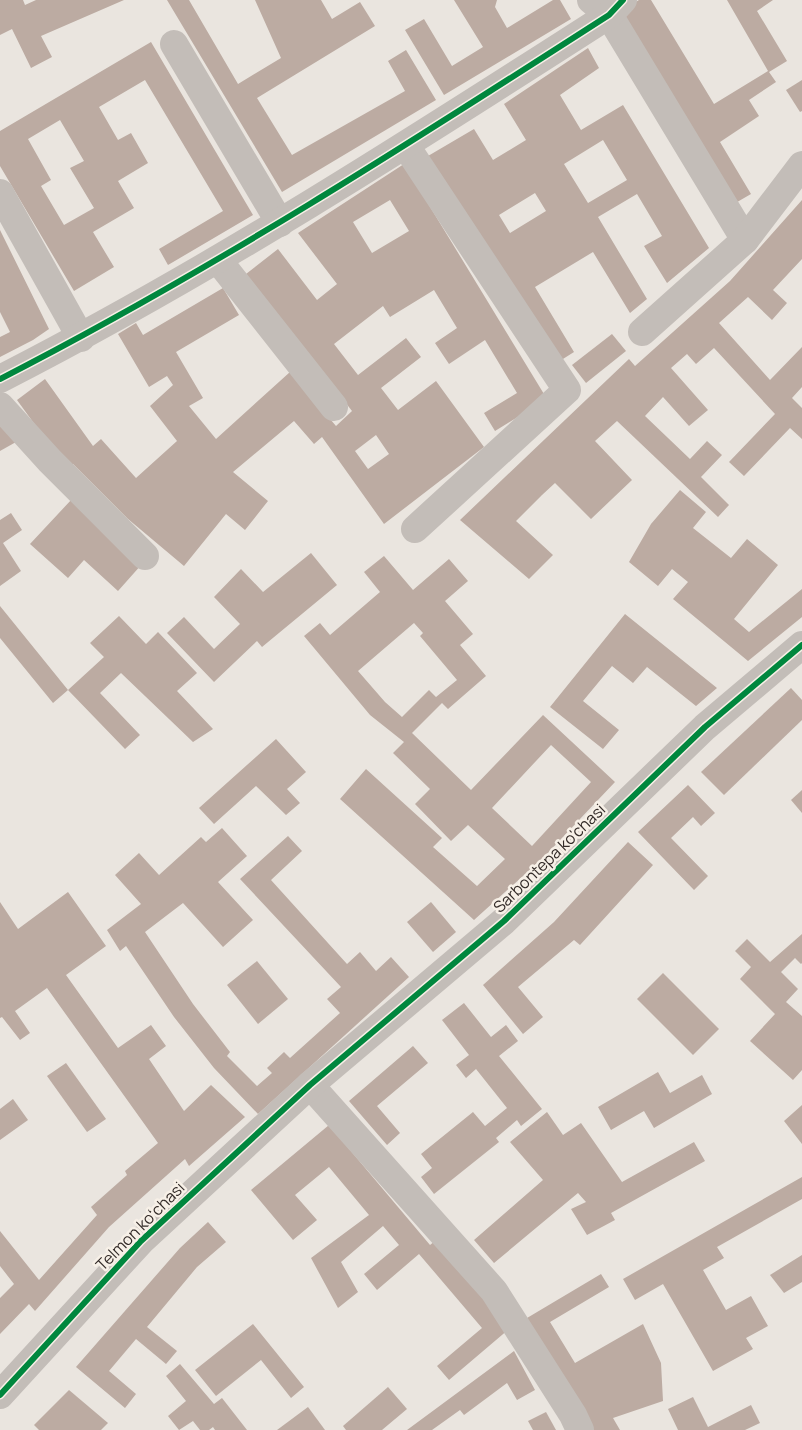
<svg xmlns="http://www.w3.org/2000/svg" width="802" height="1430" font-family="Manrope,sans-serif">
<rect width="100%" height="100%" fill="#eae5df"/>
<g fill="#bcaba2" fill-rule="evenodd">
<polygon points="0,0 23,0 25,5 36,0 124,0 41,36 52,57 31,68 12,29 0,35"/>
<polygon points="167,0 189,0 238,84 281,58 255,0 321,0 332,19 360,2 375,26 257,98 292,155 405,91 388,61 406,50 436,100 282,192"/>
<polygon points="454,0 497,0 495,7 507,28 553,0 560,0 571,19 444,95 405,30 424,19 452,66 483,47"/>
<polygon points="639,0 651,0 714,104 768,71 727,0 773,0 757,11 787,61 769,72 776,82 749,100 759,116 720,142 751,194 732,205 617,13"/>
<path d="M151 42 253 215 168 265 159 249 223 211 145 80 99 107 118 140 131 133 148 163 118 181 134 208 93 232 114 267 74 291 0 166V131ZM60 120 84 161 70 168 94 208 64 225 41 186 51 180 28 139Z"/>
<path d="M588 48 599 68 560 95 581 130 623 105 709 248 667 283 644 246 662 236 637 194 598 217 647 299 630 313 593 252 535 287 574 352 555 364 428 156 474 129 493 160 526 140 504 104ZM603 140 627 180 588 203 564 164ZM535 193 546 211 510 233 499 215Z"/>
<polygon points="802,80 802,111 800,112 786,90"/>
<path d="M404 164 547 399 495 431 484 413 517 393 485 340 449 364 435 343 457 328 434 290 390 317 383 306 334 344 358 375 406 338 421 357 381 388 398 410 436 381 484 447 384 524 322 437 314 444 294 421 233 472 268 501 245 530 226 514 184 566 128 519 73 464 67 469 17 400 45 379 93 446 101 439 136 478 177 441 150 406 173 385 167 376 149 387 118 334 136 323 143 335 223 288 239 315 176 352 203 398 189 406 216 439 290 372 336 426 352 411 246 274 278 249 317 300 337 284 298 233ZM390 200 409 231 372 253 353 222ZM376 435 389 454 368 469 355 451Z"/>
<polygon points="802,200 802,259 773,290 787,303 772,320 748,297 719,323 770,380 802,347 802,387 792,398 802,408 802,439 790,428 744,476 729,462 775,414 714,348 696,364 687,354 671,368 708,410 689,426 663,397 645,416 690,459 707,441 722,455 701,477 729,505 718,517 617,421 595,441 632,480 591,519 555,483 542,495 516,521 553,555 529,579 460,520 629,359 635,366 730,281"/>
<polygon points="0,230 49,329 33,340 0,357 0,337 10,332 0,312"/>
<polygon points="612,334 626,351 586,383 572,365"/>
<polygon points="0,423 16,442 0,451"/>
<polygon points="680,490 706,512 693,528 731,558 747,539 778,565 734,619 749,632 802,589 802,617 748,661 673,599 688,582 672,569 658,586 629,562 651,524"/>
<polygon points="72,499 142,564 118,591 84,560 68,578 30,544"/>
<polygon points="11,513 22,530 3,543 21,571 0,586 0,520"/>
<polygon points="311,553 337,585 262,647 257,641 214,682 167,633 184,617 214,649 240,624 214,597 241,569 263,592"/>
<path d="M384 556 413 590 449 559 468 581 445 601 473 634 460 645 486 676 448 709 442 703 412 733 471 790 543 715 615 782 544 857 474 920 340 799 366 769 442 838 433 847 477 886 505 859 468 825 451 841 415 804 430 789 393 753 404 742 370 715 304 636 320 623 330 635 380 592 364 572ZM414 623 423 633 420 636 457 680 436 697 429 690 402 717 385 702 358 671ZM551 745 591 782 532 846 492 808Z"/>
<polygon points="0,606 68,690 104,657 90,643 119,616 146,644 158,632 197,673 177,691 213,729 193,742 121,673 100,693 140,735 125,749 68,690 53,703 0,638"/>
<polygon points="625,614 717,688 696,706 647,667 633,683 612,666 583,701 619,730 603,749 550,707"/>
<polygon points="791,688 802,700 802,720 724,795 701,772"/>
<polygon points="276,739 306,772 287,789 300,803 286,815 256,786 214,824 199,808"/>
<polygon points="688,785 715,813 701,826 693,817 671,838 708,876 694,890 638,832"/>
<polygon points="802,790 802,813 791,800"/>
<polygon points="222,828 247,856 218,882 253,920 223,947 183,903 145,932 193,1004 230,1052 227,1056 257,1086 272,1073 267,1068 284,1052 290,1058 340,1013 327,999 341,987 240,879 288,836 302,851 271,880 347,964 360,952 376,971 391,957 409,977 258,1114 214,1068 174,1017 126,946 120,951 107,930 141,904 115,875 139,853 159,875 201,837 206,842"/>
<polygon points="628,842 653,865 580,945 574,940 518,987 543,1017 523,1034 483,985 554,922"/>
<polygon points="68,892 106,946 66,975 118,1048 151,1025 166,1046 149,1059 184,1111 211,1085 245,1117 189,1166 185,1159 109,1227 35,1311 29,1304 0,1334 0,1298 14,1284 0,1266 0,1231 39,1280 97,1215 91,1207 127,1175 125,1171 158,1143 47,988 15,1011 30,1033 20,1040 2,1017 0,1018 0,902 18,929"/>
<polygon points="431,902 456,932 433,952 407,922"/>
<polygon points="802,934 802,963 801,964 795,958 781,972 798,989 786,1002 802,1016 802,1070 793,1080 750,1041 775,1014 740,979 751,967 735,951 747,939 770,962"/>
<polygon points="257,961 288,999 258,1024 227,985"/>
<polygon points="663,973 719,1029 693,1055 637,999"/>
<polygon points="464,1003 491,1037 506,1025 518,1041 499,1056 542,1109 521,1126 517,1120 496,1138 499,1142 434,1194 421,1177 432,1168 421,1154 473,1112 485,1126 507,1108 476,1069 466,1078 456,1065 469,1055 442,1020"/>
<polygon points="413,1046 428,1063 377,1106 400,1133 387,1145 349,1101"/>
<polygon points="66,1063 106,1119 87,1132 47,1076"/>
<polygon points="658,1072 670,1093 702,1075 712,1094 654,1128 644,1111 611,1130 598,1107"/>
<polygon points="13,1099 28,1120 0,1140 0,1109"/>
<polygon points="802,1105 802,1144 784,1121"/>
<polygon points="547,1112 563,1135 581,1123 622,1182 694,1142 705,1161 611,1213 615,1220 587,1235 571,1209 586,1202 578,1193 494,1263 474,1240 543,1180 510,1142"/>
<polygon points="329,1125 430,1245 435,1241 509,1329 449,1380 437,1366 482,1328 419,1254 377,1290 364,1274 399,1245 383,1226 341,1262 358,1292 338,1308 311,1258 369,1215 329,1167 295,1195 317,1220 293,1240 251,1190"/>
<polygon points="802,1177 802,1199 717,1247 724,1258 703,1270 726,1310 751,1296 768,1326 746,1338 753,1349 713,1371 663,1284 635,1300 623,1279"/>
<polygon points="208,1222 226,1242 197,1267 147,1327 177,1351 166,1364 136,1339 109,1371 136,1394 125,1408 76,1367 180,1248"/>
<polygon points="802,1255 802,1282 784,1293 770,1275"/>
<polygon points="601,1274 609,1287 550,1322 575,1363 643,1324 661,1363 663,1401 613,1418 620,1430 591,1430 527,1318"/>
<polygon points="253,1324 304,1387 291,1398 261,1360 216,1396 195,1370"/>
<polygon points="514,1351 535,1390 517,1400 507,1383 464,1415 460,1410 432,1430 407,1430"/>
<polygon points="180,1364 214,1404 222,1398 247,1430 215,1430 213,1427 209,1430 200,1430 193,1421 179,1430 168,1416 186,1401 166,1376"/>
<polygon points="388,1387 407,1409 382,1430 346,1430 343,1426"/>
<polygon points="69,1390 108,1423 101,1430 39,1430 34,1425"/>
<polygon points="693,1397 708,1427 751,1405 760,1423 745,1430 678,1430 668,1409"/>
<polygon points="308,1407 325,1430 277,1430"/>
<polygon points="546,1412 556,1430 533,1430 528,1421"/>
</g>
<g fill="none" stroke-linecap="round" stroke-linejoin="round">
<g stroke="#c3bdb8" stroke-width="28">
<polyline points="591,0 609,15 745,240"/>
<polyline points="174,44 280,223"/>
<polyline points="406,146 567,390 415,529"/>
<polyline points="0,193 81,338"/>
<polyline points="218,260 334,407"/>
<polyline points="642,332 745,240 802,165"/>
<path d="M0 379C211 271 410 143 609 15L623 0"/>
<polyline points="0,406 50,461 145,556"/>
<polyline points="310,1085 494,1291 573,1415 580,1430"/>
<polyline points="0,1395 141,1241 310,1085 504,921 705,727 802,645"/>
</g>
<defs>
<g id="cycleway">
<path d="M0 379C211 271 410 143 609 15L623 0"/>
<polyline points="0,1395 141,1241 310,1085 504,921 705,727 802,645"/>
</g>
</defs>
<use href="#cycleway" stroke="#f7f0e7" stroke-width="9"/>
<use href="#cycleway" stroke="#00873e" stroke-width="6"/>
</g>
<g text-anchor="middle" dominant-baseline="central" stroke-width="5" stroke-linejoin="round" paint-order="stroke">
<g font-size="16" fill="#332b28" stroke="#f7f0e7">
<text transform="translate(549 858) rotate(-44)">Sarbontepa ko'chasi</text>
<text transform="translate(140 1226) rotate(-45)">Telmon koʻchasi</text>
</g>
</g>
</svg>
